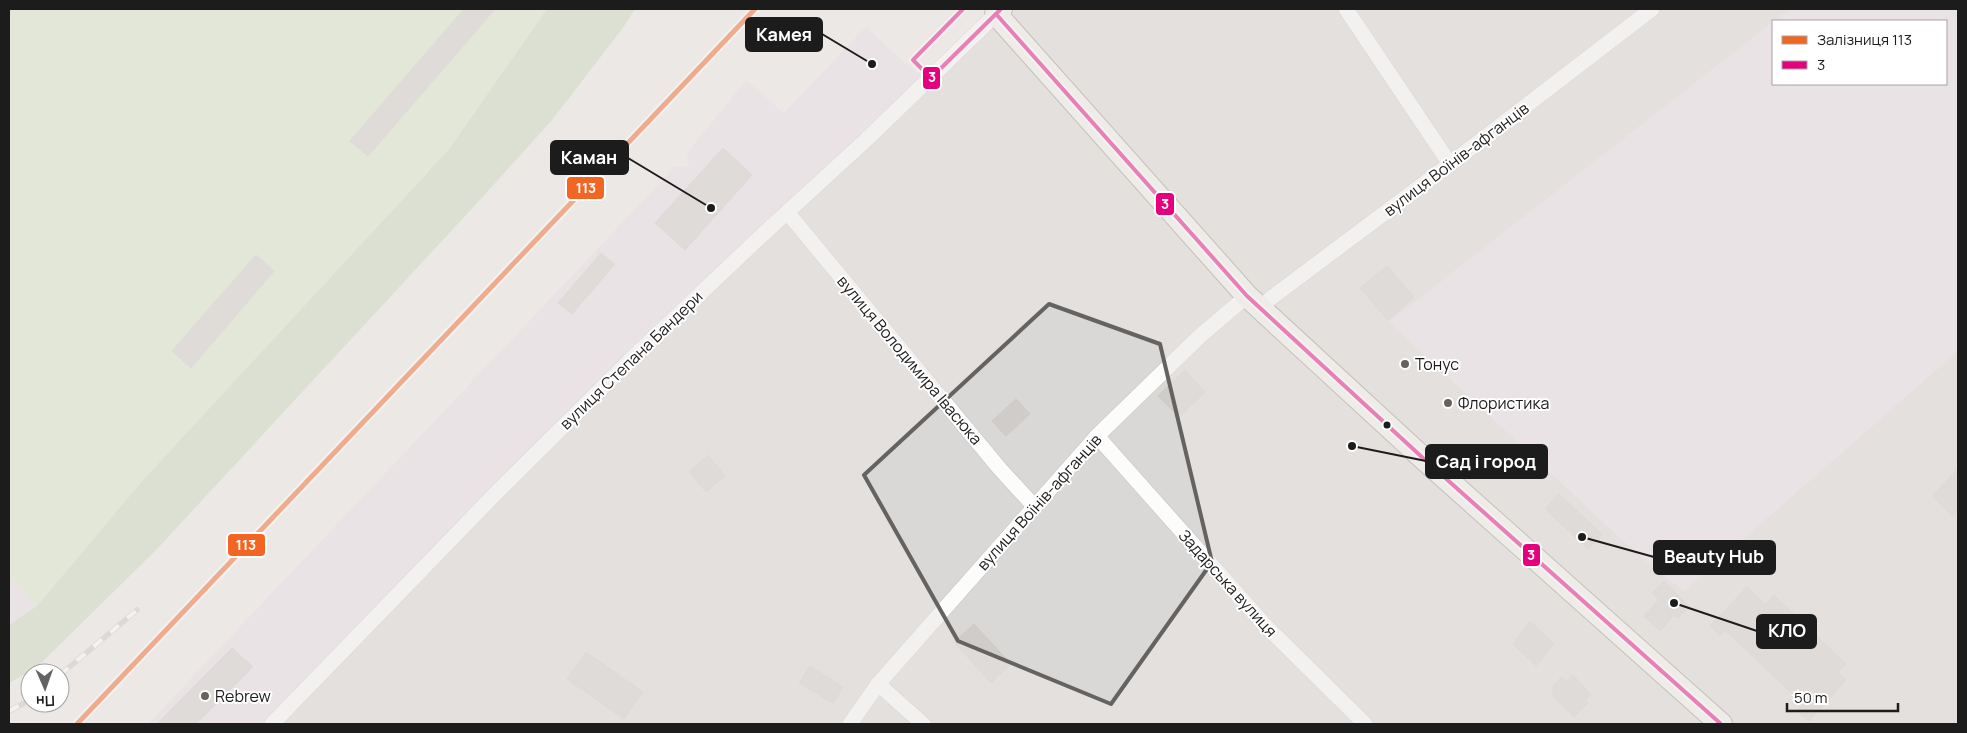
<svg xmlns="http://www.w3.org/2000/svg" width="1967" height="733" font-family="Manrope,sans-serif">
<rect width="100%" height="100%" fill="#ebe8e5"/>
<path fill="#dad8d6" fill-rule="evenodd" d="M1001 9H1958V724H272L498 491ZM1773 21H1946V84H1773Z"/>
<g fill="#e8dee4">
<polygon points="1790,9 1958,9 1958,351 1684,591 1651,566 1618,536 1389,322 1773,22 1773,84 1946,84 1946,21 1774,21"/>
<polygon points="866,27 915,72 931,78 759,238 272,724 148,724 675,167 686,167 689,164 687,153 746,80 784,113"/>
<polygon points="9,576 37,606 9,625"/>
</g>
<polygon fill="#d9e6c6" points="9,9 547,9 449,148 144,479 37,606 9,576"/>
<polygon fill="#c8d7bc" points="547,9 635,9 622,29 552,120 478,202 156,550 37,667 9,683 9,625 37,606 144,479 449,149"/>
<g fill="#d0ccca" stroke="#cecac6">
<polygon points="464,9 495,9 368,156 350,141"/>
<polygon points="723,148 752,175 685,250 655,223"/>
<polygon points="601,253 615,264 572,314 558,303"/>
<polygon points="256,255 274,271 191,368 172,351"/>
<polygon points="1387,266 1414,297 1388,320 1360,288"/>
<polygon points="1185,370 1205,392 1179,417 1158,396"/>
<polygon points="1016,399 1030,414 1006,436 992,421"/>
<polygon points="708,455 725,476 706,492 689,472"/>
<polygon points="1958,469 1958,510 1952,516 1932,496"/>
<polygon points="1559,494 1602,534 1588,549 1545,509"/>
<polygon points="1664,581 1689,606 1678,618 1674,615 1660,631 1644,616 1659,600 1652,593"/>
<polygon points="1747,587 1765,604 1774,595 1846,664 1838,672 1846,680 1809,721 1797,711 1803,704 1725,630 1720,636 1710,626"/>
<polygon points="1530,621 1554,644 1536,666 1513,644"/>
<polygon points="974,624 1011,664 991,683 954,642"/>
<polygon points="232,648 253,667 196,724 157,724"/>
<polygon points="586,652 643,692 624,719 567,679"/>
<polygon points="810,666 843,687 833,703 799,683"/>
<polygon points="1573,675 1591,695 1586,700 1588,703 1574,717 1553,696 1553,687 1561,677 1567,682"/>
</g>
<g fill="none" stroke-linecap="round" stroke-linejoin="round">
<defs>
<g id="street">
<polyline points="1346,9 1450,164"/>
<polyline points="787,212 1000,469 1034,506"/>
<polyline points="1260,309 1271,298 1450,164 1652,9"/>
<polyline points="1097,436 1264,624 1365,724"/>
<polyline points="878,684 923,724"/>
<polyline points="272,724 498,491 629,361 759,238 867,139 996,14"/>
<polyline points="850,724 878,684 1097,436 1200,336 1247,296"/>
</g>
<polyline id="secondary" points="1001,9 996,14 1247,296 1424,459 1721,724"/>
</defs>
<use href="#street" stroke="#c2c0bf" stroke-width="16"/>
<use href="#secondary" stroke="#92927f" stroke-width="24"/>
<use href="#street" stroke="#fcfcfb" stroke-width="15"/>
<use href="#secondary" stroke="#f2f1ea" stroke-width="22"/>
<defs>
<g id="rail">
<polyline points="60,675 137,610"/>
<polyline points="9,711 30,700"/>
</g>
</defs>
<use href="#rail" stroke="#c9c9c8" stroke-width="5.5"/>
<use href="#rail" stroke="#fff" stroke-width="4" stroke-dasharray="11" stroke-linecap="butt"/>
<defs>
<g id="bus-1">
<polyline points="963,9 913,60 931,78 1001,9"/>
<polyline points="996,14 1247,296 1424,459 1721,724"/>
</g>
</defs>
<use href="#bus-1" stroke="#fff" stroke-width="8"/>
<use href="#bus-1" stroke="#e5007d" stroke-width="4"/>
<defs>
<polyline id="rail-1" points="77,724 755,9"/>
</defs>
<use href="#rail-1" stroke="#fff" stroke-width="9"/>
<use href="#rail-1" stroke="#f26522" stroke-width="5"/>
</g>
<path d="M0 0H1967V733H0ZM1049 304 1160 344 1212 562 1111 704 958 641 864 475Z" fill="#ebe8e5" fill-opacity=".55" fill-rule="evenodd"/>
<path fill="none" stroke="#646362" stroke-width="4" stroke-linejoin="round" d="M1049 304 1160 344 1212 562 1111 704 958 641 864 475Z"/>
<g fill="#646362" stroke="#fff" stroke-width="2">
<circle cx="1405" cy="364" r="5"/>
<circle cx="1448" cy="403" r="5"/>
<circle cx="205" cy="696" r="5"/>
</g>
<circle fill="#1c1c1c" stroke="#fff" stroke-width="2" cx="1387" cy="425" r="4.5"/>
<g text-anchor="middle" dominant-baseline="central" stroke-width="4" stroke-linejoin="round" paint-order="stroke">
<g font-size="16" fill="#1c1c1c" stroke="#fff">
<text transform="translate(1456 159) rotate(-37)">вулиця Воїнів-афганців</text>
<text transform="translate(631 360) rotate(-44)">вулиця Степана Бандери</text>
<text transform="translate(910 360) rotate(50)">вулиця Володимира Івасюка</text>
<text transform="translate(1039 502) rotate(-48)">вулиця Воїнів-афганців</text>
<text transform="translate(1228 583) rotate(48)">Задарська вулиця</text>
</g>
<g font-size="16" fill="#1c1c1c" stroke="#fff" text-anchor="start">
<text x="1415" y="364">Тонус</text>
<text x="1458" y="403">Флористика</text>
<text x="215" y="696">Rebrew</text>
</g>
</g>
<path fill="none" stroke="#1c1c1c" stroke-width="2" d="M872 64L822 34M711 208L628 158M1352 446L1426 461M1582 537L1654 557M1674 603L1757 631"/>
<g fill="#1c1c1c" stroke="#fff" stroke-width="2">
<circle cx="872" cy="64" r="5"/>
<circle cx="711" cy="208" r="5"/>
<circle cx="1352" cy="446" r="5"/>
<circle cx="1582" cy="537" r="5"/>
<circle cx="1674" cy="603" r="5"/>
</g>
<g fill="#1c1c1c" stroke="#1c1c1c" stroke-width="2">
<rect x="746" y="18" width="76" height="33" rx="5"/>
<rect x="551" y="141" width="77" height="33" rx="5"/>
<rect x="1426" y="445" width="121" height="33" rx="5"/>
<rect x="1654" y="541" width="121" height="33" rx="5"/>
<rect x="1757" y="615" width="59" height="33" rx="5"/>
</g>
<g font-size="18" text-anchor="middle" font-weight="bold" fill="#fff">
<text x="784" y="41">Камея</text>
<text x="589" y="164">Каман</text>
<text x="1486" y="468">Сад і город</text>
<text x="1714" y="563">Beauty Hub</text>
<text x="1787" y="637">КЛО</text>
</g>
<g stroke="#fff" stroke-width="2">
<rect x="922" y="66" width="19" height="24" rx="5" fill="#e5007d"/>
<rect x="566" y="176" width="39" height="24" rx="5" fill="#f26522"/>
<rect x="1155" y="192" width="20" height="24" rx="5" fill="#e5007d"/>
<rect x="227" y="533" width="39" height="24" rx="5" fill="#f26522"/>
<rect x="1522" y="543" width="19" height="24" rx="5" fill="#e5007d"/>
</g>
<g font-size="14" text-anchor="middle" font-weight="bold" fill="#fff">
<text x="932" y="82">3</text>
<text x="586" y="193">113</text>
<text x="1165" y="209">3</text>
<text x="246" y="550">113</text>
<text x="1531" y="560">3</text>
</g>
<rect width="1967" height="733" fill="none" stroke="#1c1c1c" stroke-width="20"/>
<rect x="1772" y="20" width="175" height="65" fill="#ffffff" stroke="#a4a4a4"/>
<rect x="1782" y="36" width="25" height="8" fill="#f26522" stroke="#a4a4a4"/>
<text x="1817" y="45" font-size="15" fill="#1c1c1c">Залізниця 113</text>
<rect x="1782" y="61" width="25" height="8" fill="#e5007d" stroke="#a4a4a4"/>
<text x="1817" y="70" font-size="15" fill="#1c1c1c">3</text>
<g transform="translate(45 688) rotate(178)"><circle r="24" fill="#ffffff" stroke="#a4a4a4"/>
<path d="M0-4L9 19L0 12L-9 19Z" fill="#646362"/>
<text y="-8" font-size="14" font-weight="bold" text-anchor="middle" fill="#1c1c1c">Пн</text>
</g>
<path d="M1787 703v8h111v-8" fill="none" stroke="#1c1c1c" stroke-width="2.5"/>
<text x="1794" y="703" font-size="15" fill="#1c1c1c" stroke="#ffffff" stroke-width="4" paint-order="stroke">50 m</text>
</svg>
